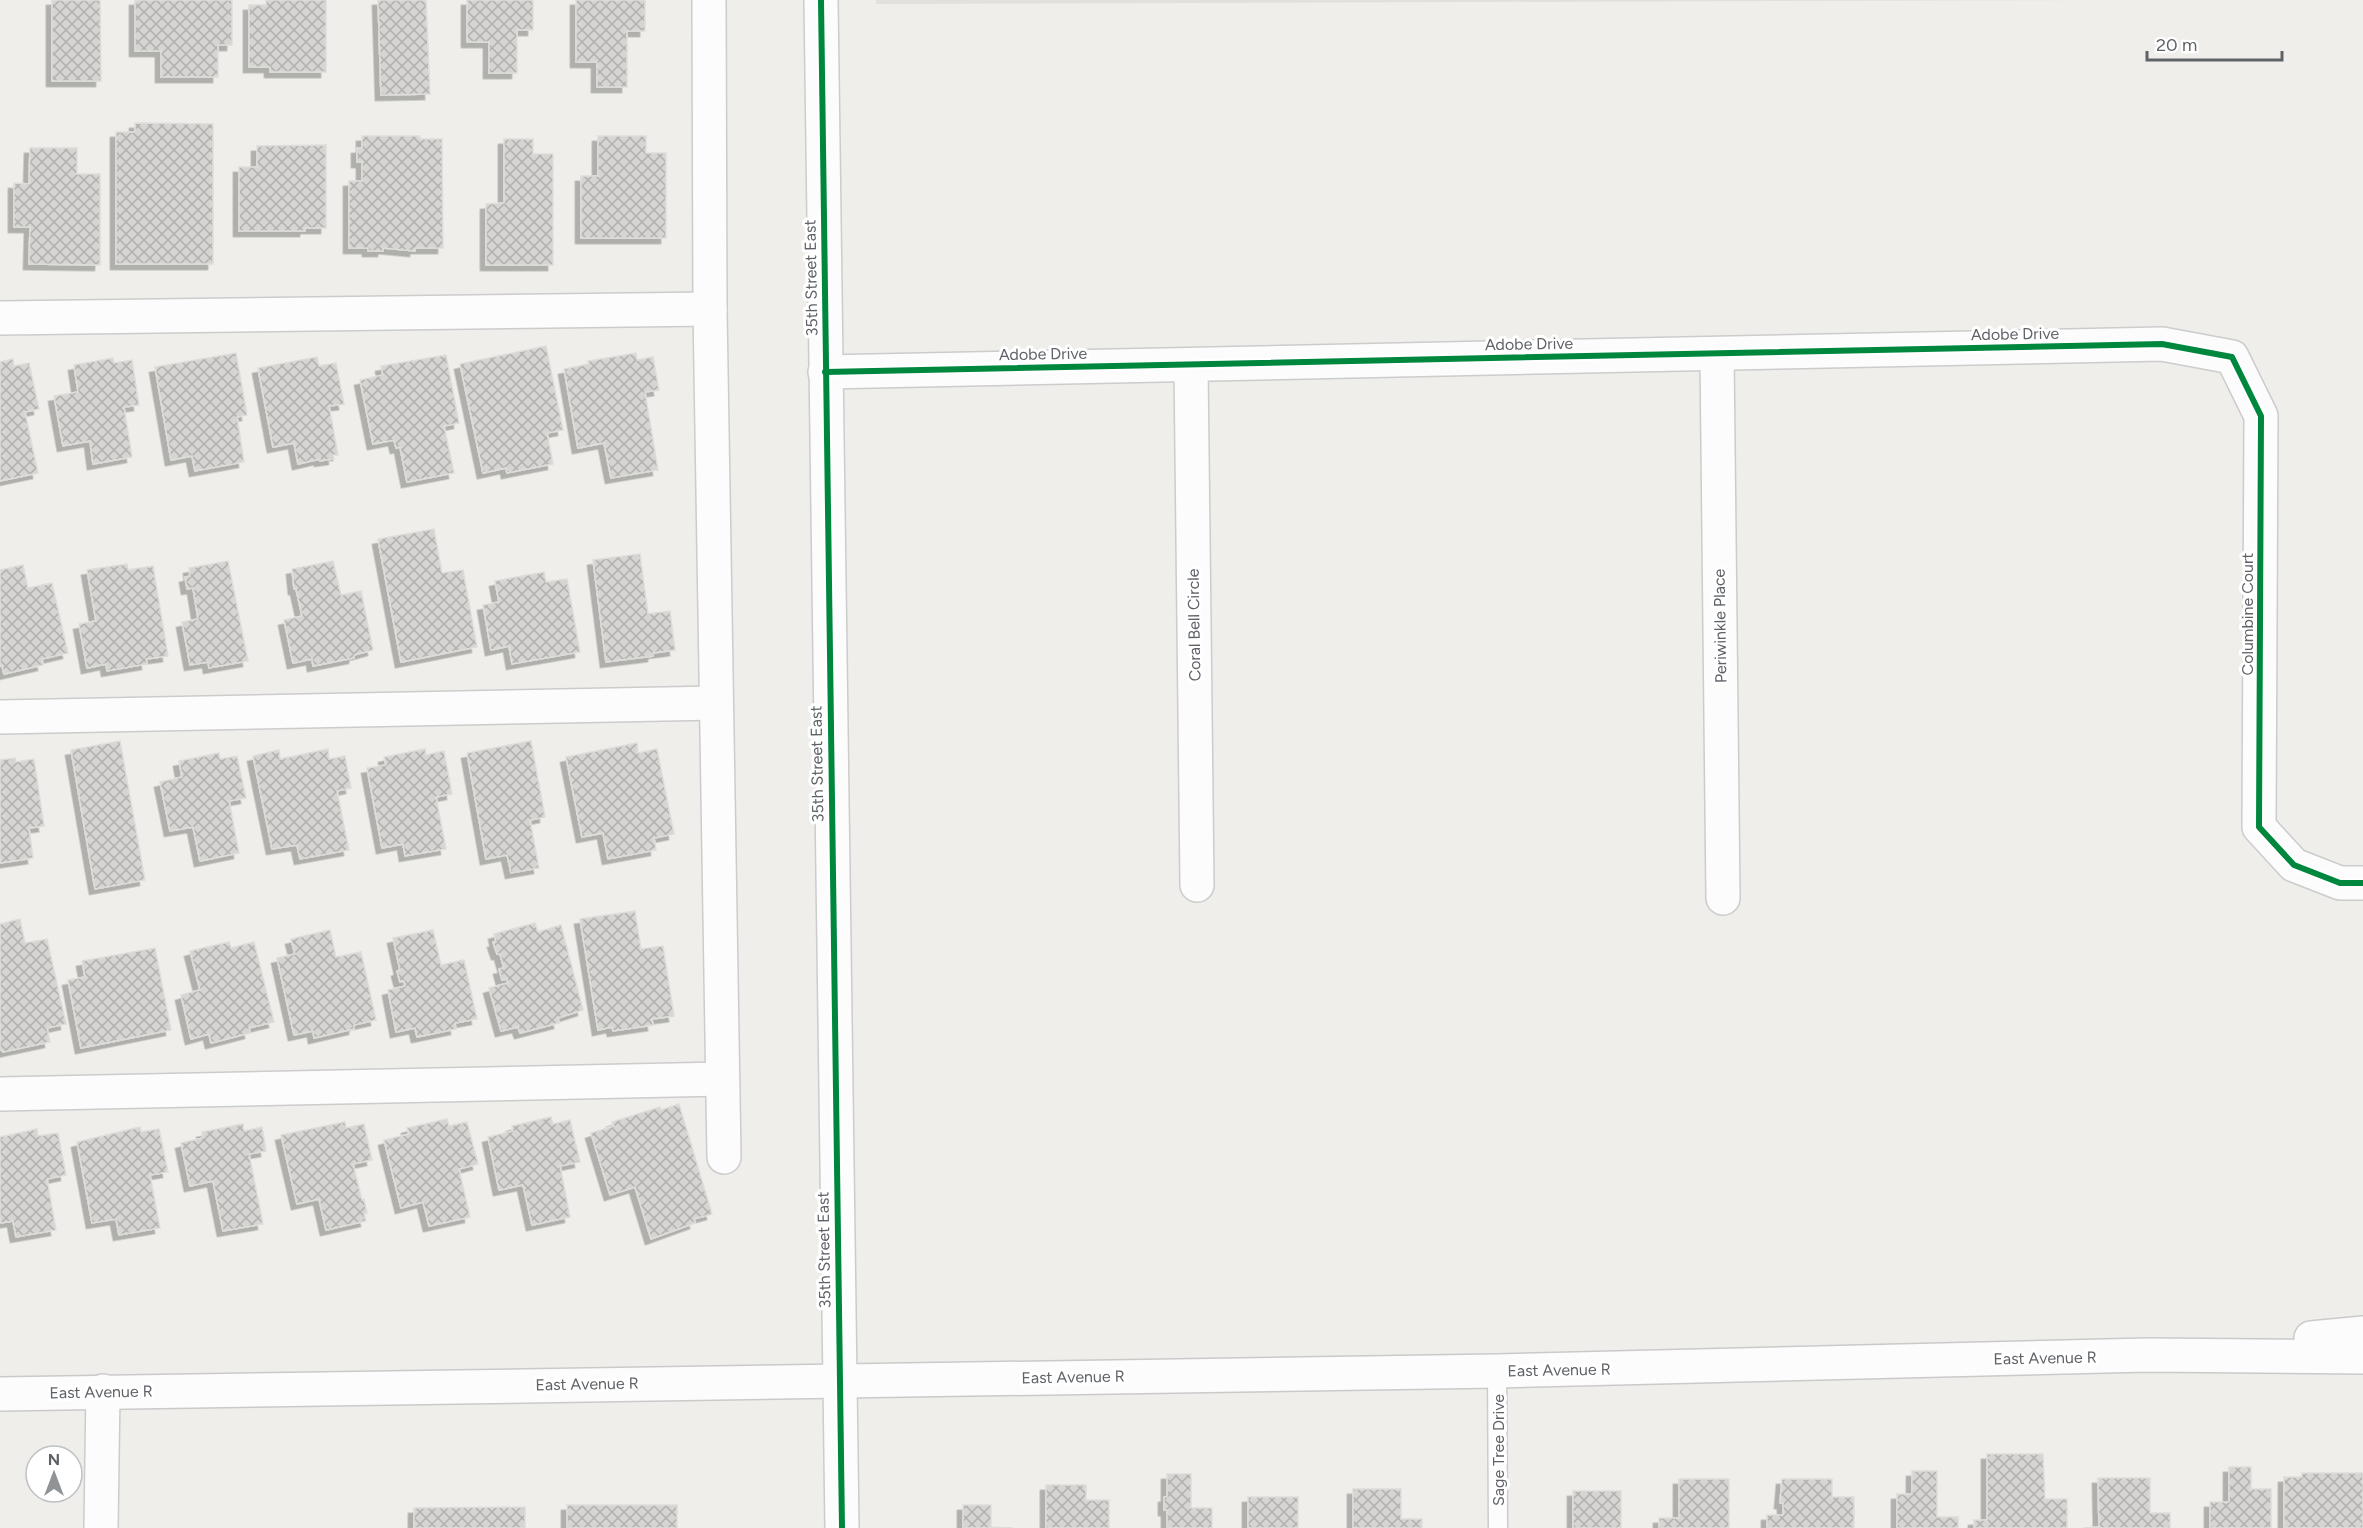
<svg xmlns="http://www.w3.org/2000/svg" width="2363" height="1528" font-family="Figtree,sans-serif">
<defs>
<pattern id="building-cross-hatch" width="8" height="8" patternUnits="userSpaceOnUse" patternTransform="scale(1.5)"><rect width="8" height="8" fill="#d6d5d3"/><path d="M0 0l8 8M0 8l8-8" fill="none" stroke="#b1b0af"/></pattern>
<filter id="shadow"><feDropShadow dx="-5.5" dy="5.5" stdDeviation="0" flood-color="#0004"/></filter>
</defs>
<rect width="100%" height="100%" fill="#efeeea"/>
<polygon fill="#e2e0da" points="876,0 2096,0 876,4"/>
<g fill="url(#building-cross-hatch)" stroke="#deddd9" stroke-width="1.5" filter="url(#shadow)">
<polygon points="52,0 100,0 101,81 52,81"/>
<polygon points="135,0 232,0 232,45 218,45 218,77 161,77 161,51 135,51"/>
<polygon points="266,0 326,0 326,72 270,72 270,67 249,67 249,5 266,5"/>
<polygon points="378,0 426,0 430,94 381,95"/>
<polygon points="467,0 533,0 533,30 517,30 517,73 489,73 489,42 467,42"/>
<polygon points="576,0 645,0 645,31 627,31 627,87 597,87 597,62 576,62"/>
<polygon points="135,123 213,124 213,264 116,264 116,132 135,132"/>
<polygon points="362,136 420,136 420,139 442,139 443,248 415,248 415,251 383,248 383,251 368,251 368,248 349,248 349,181 362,181 362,162 357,162 357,148 362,148"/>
<polygon points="598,136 646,136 646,153 666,153 666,238 581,238 581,176 598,176"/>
<polygon points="504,139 533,139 533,154 553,154 553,265 486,265 486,204 504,203"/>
<polygon points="326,145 326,228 305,228 305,231 239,231 239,167 257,167 257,146"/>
<polygon points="30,148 77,148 77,174 100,174 100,265 29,264 30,227 14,227 14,183 29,184"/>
<polygon points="546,346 563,430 547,433 553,464 507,473 506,468 483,473 460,364"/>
<polygon points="236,353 247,415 237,417 244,462 195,471 192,456 171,460 155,367"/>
<polygon points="636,353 637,360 653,357 659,390 645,392 658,470 611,478 604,443 578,448 564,369 589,364 588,361"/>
<polygon points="446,355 459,423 444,426 454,473 407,482 400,447 396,448 394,440 373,444 360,380 383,375 381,366"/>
<polygon points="317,357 319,366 336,363 344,404 329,406 338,455 333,455 334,459 320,461 320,459 298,464 294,443 273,447 258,368"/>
<polygon points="113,358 114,363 132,360 139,405 124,407 132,457 93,464 90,441 63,446 54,396 78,392 74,365"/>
<polygon points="13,359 14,366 29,363 39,409 25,412 38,473 0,481 0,362"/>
<polygon points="434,529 442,573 463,570 477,647 401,662 378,539"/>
<polygon points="640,554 648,614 670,611 675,650 653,653 653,656 606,662 593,560"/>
<polygon points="228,561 248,661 209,668 208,662 190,665 182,622 198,619 193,588 187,589 185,577 190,576 189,568"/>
<polygon points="333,561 341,595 361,591 373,650 354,655 354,658 313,666 312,659 293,663 284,620 302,616 296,589 294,589 292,569"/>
<polygon points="127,564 128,570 153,566 168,656 146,659 147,664 107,671 106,664 87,668 79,624 96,621 87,570"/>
<polygon points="23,565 28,588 52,583 68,653 42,659 43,665 4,674 2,666 0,666 0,570"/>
<polygon points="544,572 546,582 567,579 580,652 512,664 509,646 491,650 483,605 499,602 495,581"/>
<polygon points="120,741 145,880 95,889 71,750"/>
<polygon points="531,741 545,817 530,820 539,868 511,873 507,855 486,859 467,753"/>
<polygon points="637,743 638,753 657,749 674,834 654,838 656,850 608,859 603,833 582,837 566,757"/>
<polygon points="328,749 329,759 345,756 351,788 337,791 349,850 300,859 297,845 272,849 253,756 279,750 280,759"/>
<polygon points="425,749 426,755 444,751 452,794 436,797 446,849 405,856 403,844 382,848 367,768 386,765 384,757"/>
<polygon points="219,753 220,759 237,756 246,798 229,801 239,853 200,861 193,827 170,831 160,782 182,777 179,761"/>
<polygon points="15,758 16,762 34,759 44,826 29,828 33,858 0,863 0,760"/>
<polygon points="635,911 641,949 663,946 674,1016 652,1019 653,1025 613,1031 612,1027 598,1030 580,919"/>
<polygon points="20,919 25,943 47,939 66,1024 47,1028 50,1042 3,1052 0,1049 0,924"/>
<polygon points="535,923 538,932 561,925 583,1010 558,1018 559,1023 520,1033 518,1027 501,1031 489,988 508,983 507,979 502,980 499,969 504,968 500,954 497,954 493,942 496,942 494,934"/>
<polygon points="330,930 336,957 361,952 376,1020 354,1025 354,1029 314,1038 313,1031 294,1035 277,958 295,954 291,939"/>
<polygon points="433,930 441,965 464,960 477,1019 455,1023 456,1029 417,1037 415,1028 396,1032 388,990 405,986 404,981 400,982 397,971 400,970 393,938"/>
<polygon points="229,942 231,948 254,942 274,1022 249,1028 250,1033 211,1043 209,1034 191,1039 181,995 200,990 190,951"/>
<polygon points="155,948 171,1030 81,1048 68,980 85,977 82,961"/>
<polygon points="679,1104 712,1214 694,1219 695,1223 651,1239 635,1187 610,1195 591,1133 614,1126 612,1122 660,1107 661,1110"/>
<polygon points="551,1117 553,1124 570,1120 580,1162 560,1166 570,1217 532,1225 523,1185 499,1190 488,1137 513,1131 512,1126"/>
<polygon points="447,1119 449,1126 467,1122 478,1164 459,1169 470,1217 429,1226 423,1202 401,1208 384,1140 409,1134 407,1128"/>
<polygon points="345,1122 346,1128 364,1124 372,1160 353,1164 362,1200 364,1199 367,1213 364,1214 366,1221 326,1230 319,1199 297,1204 281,1135"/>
<polygon points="243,1124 244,1131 262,1127 266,1151 249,1154 263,1224 223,1231 213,1181 190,1186 181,1143 203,1138 202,1132"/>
<polygon points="140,1127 141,1132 159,1129 168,1172 150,1175 160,1228 119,1235 116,1219 92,1223 77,1142"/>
<polygon points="37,1129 38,1136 58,1133 66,1175 47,1179 56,1230 16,1237 13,1221 1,1223 0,1219 0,1137"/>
<polygon points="1987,1454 2043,1454 2045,1499 2067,1499 2067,1528 1974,1528 1974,1520 1987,1520"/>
<polygon points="2229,1467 2251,1467 2251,1489 2271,1489 2271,1528 2210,1528 2210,1502 2229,1502"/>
<polygon points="1912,1471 1937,1471 1937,1517 1958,1517 1958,1528 1897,1528 1897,1494 1912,1494"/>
<polygon points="2302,1473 2363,1473 2363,1528 2284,1528 2284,1477 2302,1477"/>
<polygon points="1167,1474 1191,1474 1191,1508 1212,1508 1212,1528 1167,1528 1167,1510 1164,1510 1164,1497 1167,1497"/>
<polygon points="2098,1478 2150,1478 2150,1513 2170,1513 2170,1528 2083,1528 2099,1527"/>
<polygon points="1679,1479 1729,1479 1729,1528 1659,1528 1659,1518 1679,1518"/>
<polygon points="1782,1479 1832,1479 1832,1497 1854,1497 1854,1528 1767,1528 1767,1515 1783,1515 1783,1503 1780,1503"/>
<polygon points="1046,1485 1086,1485 1086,1500 1109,1500 1109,1528 1046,1528"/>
<polygon points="1353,1489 1401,1489 1401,1519 1422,1519 1422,1528 1353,1528"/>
<rect x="1573" y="1491" width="48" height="37"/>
<rect x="1248" y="1497" width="50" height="31"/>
<rect x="567" y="1505" width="110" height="23"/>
<polygon points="963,1505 991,1505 991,1527 1013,1528 963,1528"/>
<polygon points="525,1507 525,1528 414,1528 414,1508"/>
</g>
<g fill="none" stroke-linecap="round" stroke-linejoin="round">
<defs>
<polyline id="service" points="1497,1371 1498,1528"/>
<g id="minor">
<polyline points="709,0 710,309 724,1157"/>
<polyline points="0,318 710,309"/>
<polyline points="1717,354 1723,898"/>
<polyline points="1191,365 1197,885"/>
<polyline points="825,372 2162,344 2232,357 2261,416 2259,827 2294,865 2340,883 2363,883"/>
<polyline points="0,717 716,703"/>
<polyline points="0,1094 722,1079"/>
<polyline points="101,1528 103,1391"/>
</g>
<polyline id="tertiary" points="821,0 842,1528"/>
<g id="secondary">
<polyline points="2311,1338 2363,1333"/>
<polyline points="0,1394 1497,1371 2147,1355 2363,1357"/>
</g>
</defs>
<use href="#service" stroke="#cbcccc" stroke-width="21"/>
<use href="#minor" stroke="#cbcccc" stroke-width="36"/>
<use href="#tertiary" stroke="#cbcccc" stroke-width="36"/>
<use href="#secondary" stroke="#cacacb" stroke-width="36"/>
<use href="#service" stroke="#fdfcfc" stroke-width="18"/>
<use href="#minor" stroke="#fdfcfc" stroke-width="33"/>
<use href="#tertiary" stroke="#fdfcfc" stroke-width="33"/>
<use href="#secondary" stroke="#fdfcfc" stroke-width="33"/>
<defs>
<g id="cycleway">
<polyline points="821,0 842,1528"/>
<polyline points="825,372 2162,344 2232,357 2261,416 2259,827 2294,865 2340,883 2363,883"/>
</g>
</defs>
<use href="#cycleway" stroke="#fff" stroke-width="10"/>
<use href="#cycleway" stroke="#00873e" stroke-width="6"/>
</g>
<g text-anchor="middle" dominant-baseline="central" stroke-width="6" stroke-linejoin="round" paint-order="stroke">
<g font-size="16" fill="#5f6368" stroke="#fff">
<text transform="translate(811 278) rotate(-91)">35th Street East</text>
<text transform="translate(2015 334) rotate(-1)">Adobe Drive</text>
<text transform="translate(1529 344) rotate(-1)">Adobe Drive</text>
<text transform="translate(1043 354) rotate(-1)">Adobe Drive</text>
<text transform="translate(2247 614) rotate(-90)">Columbine Court</text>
<text transform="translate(1194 625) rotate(-91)">Coral Bell Circle</text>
<text transform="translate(1720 626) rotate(-91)">Periwinkle Place</text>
<text transform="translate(817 764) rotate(-91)">35th Street East</text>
<text transform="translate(824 1250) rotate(-91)">35th Street East</text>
<text transform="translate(2045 1358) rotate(-1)">East Avenue R</text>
<text transform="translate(1559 1370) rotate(-1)">East Avenue R</text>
<text transform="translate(1073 1377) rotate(-1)">East Avenue R</text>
<text transform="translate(587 1384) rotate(-1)">East Avenue R</text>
<text transform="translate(101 1392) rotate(-1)">East Avenue R</text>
<text transform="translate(1498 1450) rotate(-90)">Sage Tree Drive</text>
</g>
</g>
<g transform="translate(54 1474)"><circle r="28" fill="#ffffff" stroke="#bfc1c3" stroke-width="1.5"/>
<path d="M0-4.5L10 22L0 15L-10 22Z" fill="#919496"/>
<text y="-9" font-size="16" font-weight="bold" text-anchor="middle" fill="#5f6368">N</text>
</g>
<path d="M2147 51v9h135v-9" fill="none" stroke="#5f6368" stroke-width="3"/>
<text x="2156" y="51" font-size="18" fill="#5f6368" stroke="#ffffff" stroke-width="4.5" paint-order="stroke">20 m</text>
</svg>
